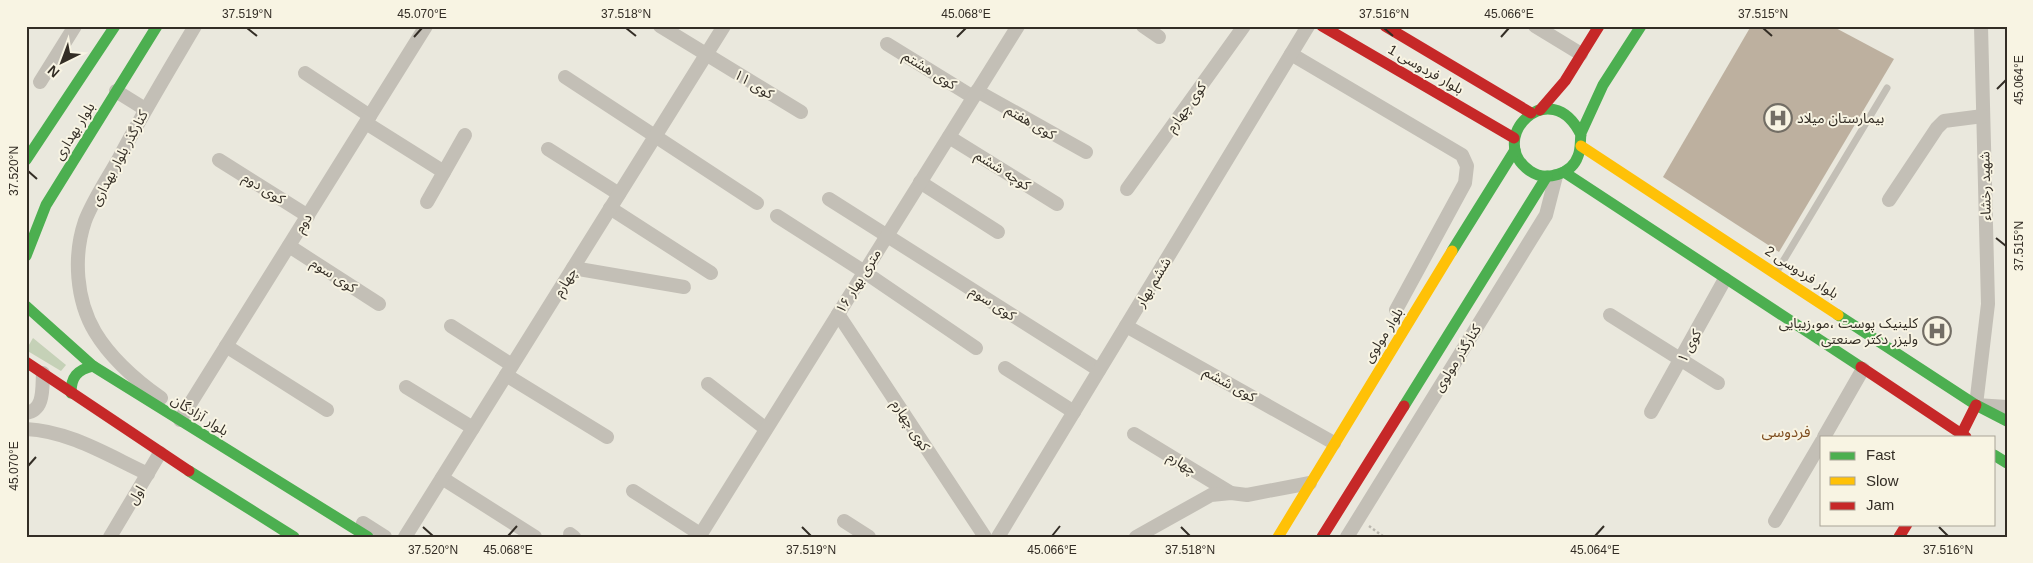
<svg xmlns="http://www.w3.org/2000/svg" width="2033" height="563" font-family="Helvetica,'Noto Sans Arabic',sans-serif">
<rect width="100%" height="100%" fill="#eae8dd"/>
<polygon fill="#c5d1b7" points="33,338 66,365 61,371 26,350"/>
<polygon fill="#bdb09f" points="1751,26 1832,26 1894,59 1779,252 1663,177"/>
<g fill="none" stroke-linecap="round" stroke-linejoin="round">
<polyline stroke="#bbb8af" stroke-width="2.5" stroke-dasharray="2.5 2.5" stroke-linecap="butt" points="1369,526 1384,537"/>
<polyline stroke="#c3bfb6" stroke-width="7" points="1776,273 1887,88"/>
<g stroke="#c3bfb6" stroke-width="14">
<polyline points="660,26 801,112"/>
<polyline points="1143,26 1159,37"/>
<polyline points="1535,26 1581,54"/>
<polyline points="1981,26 1988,304 1976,405 2007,407"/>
<polyline points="887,44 973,97"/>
<polyline points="1291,54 1462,155 1467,166 1465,183 1396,310"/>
<polyline points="305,73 370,116"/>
<polyline points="565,77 757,203"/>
<polyline points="40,82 75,26"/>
<polyline points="116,91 145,109"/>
<polyline points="977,91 1086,152"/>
<polyline points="366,123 444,172"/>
<polyline points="949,137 1057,204"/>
<polyline points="548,149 619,194"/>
<polyline points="219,160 308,216"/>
<polyline points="920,182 998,232"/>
<polyline points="1127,189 1244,26"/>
<polyline points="829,199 1099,370"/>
<polyline points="1889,200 1937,128 1944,121 1983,116"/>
<polyline points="427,202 465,135"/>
<polyline points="610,208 711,273"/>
<polyline points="777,216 863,271 976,348"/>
<polyline points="289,246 379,304"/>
<polyline points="573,268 684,287"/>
<polyline points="838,314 985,537"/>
<polyline points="1610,315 1718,383"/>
<polyline points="451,326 512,365"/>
<polyline points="1126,326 1334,443"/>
<polyline points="226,346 327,410"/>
<polyline points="1005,368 1074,412"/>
<polyline points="506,375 607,437"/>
<polyline points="708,384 766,429"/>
<polyline points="406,387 473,428"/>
<path d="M161 398C137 381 110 357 95 332 76 300 73 256 85 221 93 200 108 178 119 158 143 113 169 70 195 26"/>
<polyline points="1651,412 1725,279"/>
<path d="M26 413C45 410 42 388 43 373"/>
<polyline points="180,420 426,26"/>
<path d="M26 429C70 431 109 456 148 474"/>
<polyline points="1134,434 1231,493"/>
<polyline points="1824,437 1863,369"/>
<polyline points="442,478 535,537"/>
<polyline points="633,491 700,534"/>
<polyline points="844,521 869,537"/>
<polyline points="1775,521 1822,441"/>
<polyline points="363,523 385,537"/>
<polyline points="570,534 574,537"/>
<polyline points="110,537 160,453"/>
<polyline points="405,537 724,26"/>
<polyline points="699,537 1018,26"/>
<polyline points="998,537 1308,26"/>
<polyline points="1136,537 1211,495 1231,493 1247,495 1310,483"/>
<polyline points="1347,537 1546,215 1556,176"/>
</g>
<g stroke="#4caf50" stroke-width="11">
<path d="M1581 135C1551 72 1484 139 1530 171 1546 182 1572 174 1578 156 1581 149 1580 141 1581 133L1603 85 1641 26"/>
<polyline points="26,160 115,26"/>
<polyline points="1564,172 1861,367"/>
<polyline points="1452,251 1515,150"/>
<polyline points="26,256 46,205 157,26"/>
<polyline points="26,306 93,366 368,537"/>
<polyline points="1838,315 1976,405 2007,421"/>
<path d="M71 393C71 377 77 370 93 366"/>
<polyline points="1404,406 1547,176"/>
<polyline points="1994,455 2007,463"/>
<polyline points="189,471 294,537"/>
</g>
<g stroke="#ffc107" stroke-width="11">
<polyline points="1581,146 1838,315"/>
<polyline points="1278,537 1452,251"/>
</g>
<g stroke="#c62828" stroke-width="11">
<polyline points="1322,26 1514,138"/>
<polyline points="1385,26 1531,113"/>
<polyline points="1540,110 1565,81 1599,26"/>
<polyline points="26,362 189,471"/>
<polyline points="1861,367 1966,437"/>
<polyline points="1960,437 1976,405"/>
<polyline points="1322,537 1404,406"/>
<polyline points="1899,537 1907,524"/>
</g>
</g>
<path fill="none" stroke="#332d25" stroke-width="2" d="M247 28 257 36M626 28 636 36M1384 28 1393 36M1763 28 1772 36M414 37 422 28M957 37 966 28M1501 37 1509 28M1997 89 2006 80M28 171 37 179M1996 238 2006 246M28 466 36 457M423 527 433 536M802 527 811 536M1181 527 1190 536M1939 527 1948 536M508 536 517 526M1052 536 1060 526M1595 536 1604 526"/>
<defs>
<symbol id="hospital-ring" viewBox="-11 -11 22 22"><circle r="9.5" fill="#f8f4e3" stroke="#736e65" stroke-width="1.5"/><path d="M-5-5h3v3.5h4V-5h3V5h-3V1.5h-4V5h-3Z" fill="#736e65"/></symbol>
</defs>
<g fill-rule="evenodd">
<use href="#hospital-ring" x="1762" y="102" width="32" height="32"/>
<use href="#hospital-ring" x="1921" y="315" width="32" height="32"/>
</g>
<g text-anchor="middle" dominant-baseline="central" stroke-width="4" stroke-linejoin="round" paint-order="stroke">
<g font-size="14" fill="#332d25" stroke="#f8f4e3">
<text transform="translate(1426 69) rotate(30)">بلوار فردوسی 1</text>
<text transform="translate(930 70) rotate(32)">کوی هشتم</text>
<text transform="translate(754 84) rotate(31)">کوی ۱۱</text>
<text transform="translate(1186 107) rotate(-54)">کوی چهارم</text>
<text transform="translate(1031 122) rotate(30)">کوی هفتم</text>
<text transform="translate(74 131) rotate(-58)">بلوار بهداری</text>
<text transform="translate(119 158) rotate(-62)">کنارگذر بلوار بهداری</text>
<text transform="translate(1003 170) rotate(32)">کوچه ششم</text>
<text transform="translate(1985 186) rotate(-91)">شهید رخشاء</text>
<text transform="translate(264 188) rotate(32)">کوی دوم</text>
<text transform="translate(303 223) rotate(-58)">دوم</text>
<text transform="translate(1802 272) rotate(33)">بلوار فردوسی 2</text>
<text transform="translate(334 275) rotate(33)">کوی سوم</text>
<text transform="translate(858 281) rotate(-58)">۱۶ متری بهار</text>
<text transform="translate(565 282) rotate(-58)">چهارم</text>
<text transform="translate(1153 282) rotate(-59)">ششم بهار</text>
<text transform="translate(993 303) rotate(33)">کوی سوم</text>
<text transform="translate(1383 335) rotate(-58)">بلوار مولوی</text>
<text transform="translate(1689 346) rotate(-62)">کوی ۱</text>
<text transform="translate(1457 358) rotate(-58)">کنارگذر مولوی</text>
<text transform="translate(1230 384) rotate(29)">کوی ششم</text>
<text transform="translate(200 415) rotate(32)">بلوار آزادگان</text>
<text transform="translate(911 425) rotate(57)">کوی چهارم</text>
<text transform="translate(1182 463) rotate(32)">چهارم</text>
<text transform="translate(136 495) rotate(-59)">اول</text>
</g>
<g font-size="14" fill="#332d25" stroke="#f8f4e3" text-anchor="start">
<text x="1797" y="118">بیمارستان میلاد</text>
<text x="1918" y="323" text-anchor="end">کلینیک پوست ،مو،زیبایی<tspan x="1918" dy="16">ولیزر دکتر صنعتی</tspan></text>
</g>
<g font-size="15" fill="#7f4f21" stroke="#f8f4e3">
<text x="1786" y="431">فردوسی</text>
</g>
</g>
<rect width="2033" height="563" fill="none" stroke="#f8f4e3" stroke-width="55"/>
<rect x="1820" y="436" width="175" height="90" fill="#f8f4e3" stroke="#a9a497"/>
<rect x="1830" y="452" width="25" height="8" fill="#4caf50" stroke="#a9a497"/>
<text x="1866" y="460" font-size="15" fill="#332d25">Fast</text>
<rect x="1830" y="477" width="25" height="8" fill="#ffc107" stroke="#a9a497"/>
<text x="1866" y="486" font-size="15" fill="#332d25">Slow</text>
<rect x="1830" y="502" width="25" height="8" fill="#c62828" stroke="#a9a497"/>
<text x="1866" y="510" font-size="15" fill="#332d25">Jam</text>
<g transform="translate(62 62) rotate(222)" stroke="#f8f4e3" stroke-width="4" paint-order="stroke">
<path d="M0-4L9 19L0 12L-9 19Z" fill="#332d25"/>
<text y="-8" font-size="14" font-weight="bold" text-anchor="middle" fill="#332d25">N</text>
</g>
<rect x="28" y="28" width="1978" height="508" fill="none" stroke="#332d25" stroke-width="2"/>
<g font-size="12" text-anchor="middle" fill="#332d25">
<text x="247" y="18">37.519°N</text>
<text x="422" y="18">45.070°E</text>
<text x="626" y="18">37.518°N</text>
<text x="966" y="18">45.068°E</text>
<text x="1384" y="18">37.516°N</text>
<text x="1509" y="18">45.066°E</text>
<text x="1763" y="18">37.515°N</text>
<text transform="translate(2019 80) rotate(-90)" y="4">45.064°E</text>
<text transform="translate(14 171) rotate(-90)" y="4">37.520°N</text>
<text transform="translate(2019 246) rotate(-90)" y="4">37.515°N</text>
<text transform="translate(14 466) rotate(-90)" y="4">45.070°E</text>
<text x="433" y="554">37.520°N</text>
<text x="508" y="554">45.068°E</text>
<text x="811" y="554">37.519°N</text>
<text x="1052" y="554">45.066°E</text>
<text x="1190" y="554">37.518°N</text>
<text x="1595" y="554">45.064°E</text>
<text x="1948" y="554">37.516°N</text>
</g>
</svg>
